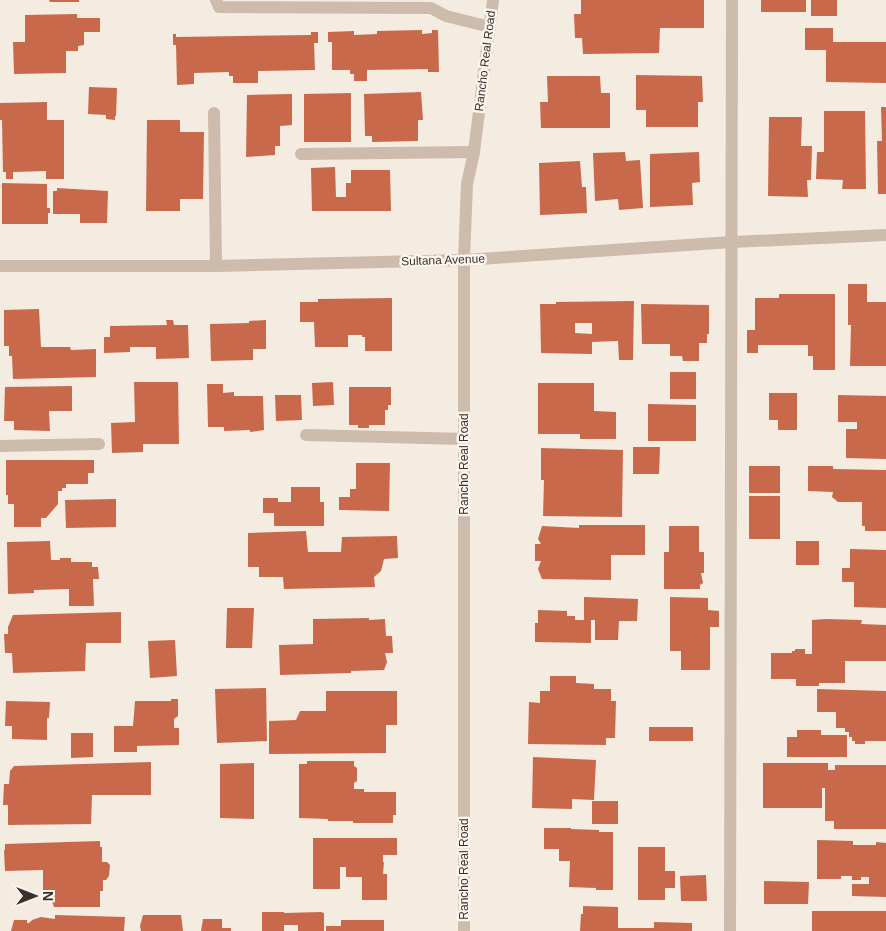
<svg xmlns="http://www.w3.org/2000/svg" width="886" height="931" font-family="Arial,sans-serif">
<rect width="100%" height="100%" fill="#f4ebe1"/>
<g fill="#c8694b" fill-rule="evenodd">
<polygon points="49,0 79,0 79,2 50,2"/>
<polygon points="581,0 704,0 704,28 660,28 659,53 583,54 582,38 575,38 574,14 581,14"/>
<rect x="761" y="0" width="45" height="12"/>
<rect x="811" y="0" width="26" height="16"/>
<polygon points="77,14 77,18 100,18 100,32 84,32 84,45 78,46 78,51 66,51 66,73 14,74 13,42 25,42 25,15"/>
<polygon points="805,28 833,28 833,42 886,42 886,83 826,82 826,50 805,50"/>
<polygon points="422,30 422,34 432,33 432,30 438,30 439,72 428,72 428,69 367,70 367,81 354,81 354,74 350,74 350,70 332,70 332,42 328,42 328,32 354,31 354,35 377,34 377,31"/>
<polygon points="311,32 318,32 318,43 314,43 315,70 258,71 258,83 233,83 233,76 229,76 229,72 194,73 194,84 177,85 176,45 173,45 173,34 176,34 176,37 311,35"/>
<polygon points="636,75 702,76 703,102 698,102 698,127 646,127 646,110 636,110"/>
<polygon points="547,76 600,76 601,93 610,93 610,128 541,128 540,102 548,102"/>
<polygon points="89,87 117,88 116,116 115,116 115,120 106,119 106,115 88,114"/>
<polygon points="421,92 423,120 418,120 418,141 372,142 372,136 365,136 364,94"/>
<polygon points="351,93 351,142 304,142 304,94"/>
<polygon points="292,94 292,125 280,126 280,146 275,146 275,155 246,157 247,95"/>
<polygon points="47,102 47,120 64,120 64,179 46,179 46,171 13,172 13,179 6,179 6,172 3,172 2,120 0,120 0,103"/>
<polygon points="881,107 886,107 886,194 878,194 877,141 882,141"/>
<polygon points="824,111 865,111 866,189 842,189 843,180 816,179 817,152 824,152"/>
<polygon points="769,117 802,117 801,146 812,146 811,180 807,180 808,197 768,196"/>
<polygon points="147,120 180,120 180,132 204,132 203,199 180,199 180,211 146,211"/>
<polygon points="625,152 626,161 640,160 643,208 619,210 618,199 595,201 593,153"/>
<polygon points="699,152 700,182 692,183 693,205 650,207 650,154"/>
<polygon points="580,161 582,187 586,187 587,213 540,215 539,163"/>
<polygon points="335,167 336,197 346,197 346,183 351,183 351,170 390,170 391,211 312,211 311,168"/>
<polygon points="2,183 47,184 47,208 50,208 50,213 48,213 48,224 2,224"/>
<polygon points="57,188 108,191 107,223 80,223 80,214 53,214 53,191 57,191"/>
<polygon points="848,284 867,284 867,302 886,302 886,366 850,366 851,325 848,325"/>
<polygon points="779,294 835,294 835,370 813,370 813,356 808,356 808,345 758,345 758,353 747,353 747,330 755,330 755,298 779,298"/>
<polygon points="392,298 392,351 365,351 365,337 362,337 362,335 348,335 348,347 315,347 314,322 300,322 300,302 318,302 318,299"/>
<path d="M634 301 633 360H619L618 341 592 342V354L541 353 540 304H556V302ZM575 323H592V334L575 333Z"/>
<polygon points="641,304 709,305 709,334 707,334 707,343 699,343 699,361 683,361 682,356 670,356 670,344 642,344"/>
<polygon points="39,309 41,347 70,347 71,350 96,349 96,377 13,379 12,356 9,356 9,346 4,346 4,310"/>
<polygon points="166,320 173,320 174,325 188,325 189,358 156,359 156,347 130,347 130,352 104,353 104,337 110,337 110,326 167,325"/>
<polygon points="266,320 266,349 253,349 253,360 211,361 210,324 249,323 249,321"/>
<rect x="670" y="372" width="26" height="27"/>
<polygon points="134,382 178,382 179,444 143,444 143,452 112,453 111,423 135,422"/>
<polygon points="333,382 334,405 313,406 312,383"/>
<polygon points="538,383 594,383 594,411 616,412 616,439 580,439 580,434 538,434"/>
<polygon points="207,384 223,384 223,393 234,392 234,396 263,396 264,430 250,432 250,430 224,431 224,427 208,427"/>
<polygon points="72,386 72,411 49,411 50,431 14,430 14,421 4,421 5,387"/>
<polygon points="349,387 391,387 391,405 388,405 388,410 385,410 385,425 369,425 369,428 358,428 358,425 349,425"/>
<polygon points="769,393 797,393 797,430 778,430 778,420 769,420"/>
<polygon points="275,395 301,395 302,420 276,421"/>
<polygon points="838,395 886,396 886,459 846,458 846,429 857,429 857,422 838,422"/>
<polygon points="648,404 696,405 696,441 648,441"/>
<polygon points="633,447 660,447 659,474 633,474"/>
<polygon points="541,448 623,450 622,517 543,516 544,480 541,480"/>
<polygon points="6,460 94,460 94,473 88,473 88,484 66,484 66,488 62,488 62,491 58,491 58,504 46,518 41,518 41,527 14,527 14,504 8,504 8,495 6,495"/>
<polygon points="356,463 390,463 389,511 339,510 339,497 350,497 350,489 356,489"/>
<rect x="749" y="466" width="31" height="27"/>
<polygon points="808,466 833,466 833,469 886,470 886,531 865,531 865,526 862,526 862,502 838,502 832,497 833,492 808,491"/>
<polygon points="291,487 320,487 320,502 324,502 324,526 274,526 274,513 263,513 263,498 278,498 278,502 291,502"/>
<rect x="749" y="496" width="31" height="43"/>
<polygon points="116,499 116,527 66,528 65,500"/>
<polygon points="579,525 645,525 645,555 611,555 611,580 542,579 538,569 541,561 535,561 535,544 541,544 538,539 542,526 579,528"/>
<polygon points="669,526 699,526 699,552 704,552 704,573 701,573 703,583 700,585 700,589 664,589 664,552 669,552"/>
<polygon points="306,531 308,552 341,552 342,537 397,536 398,558 384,559 381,571 374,577 375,587 284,589 283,577 259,577 259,567 248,567 248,533"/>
<polygon points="50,541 51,560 60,560 60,558 71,558 71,562 92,562 92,567 98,567 99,579 93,579 94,606 69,606 69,589 34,590 34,593 8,594 7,542"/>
<rect x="796" y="541" width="23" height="24"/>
<polygon points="850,549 886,550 886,608 854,607 854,582 842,582 842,568 850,568"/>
<polygon points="584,597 638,599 637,621 619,621 618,640 595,640 595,620 591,620 591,643 535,642 535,623 538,623 538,610 567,611 567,616 575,616 575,620 584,620"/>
<polygon points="670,597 708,598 708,610 719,611 719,627 710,627 710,670 681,670 681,651 670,651"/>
<polygon points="227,608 254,608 252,648 226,648"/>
<polygon points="121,612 121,643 86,643 85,671 13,673 12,653 5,653 4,634 8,634 8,627 13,615"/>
<polygon points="369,618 369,620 385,619 386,636 392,636 393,653 385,653 387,662 384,670 351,671 351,673 280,675 279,645 313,644 313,619"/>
<polygon points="826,619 862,620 861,624 886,625 886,661 845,661 845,683 819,683 819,686 796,686 796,679 771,679 771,653 792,653 792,651 795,651 795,649 805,649 805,654 812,654 812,620"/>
<polygon points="175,640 177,676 150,678 148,641"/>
<polygon points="550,676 576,676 576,683 594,684 594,689 611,689 611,701 616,701 615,738 606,738 606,745 528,744 529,702 540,703 540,691 550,691"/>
<polygon points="266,688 267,741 217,743 215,689"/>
<polygon points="817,689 886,691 886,741 865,741 865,744 855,744 855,741 852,741 852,737 849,737 849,732 845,732 845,728 836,728 836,712 817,712"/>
<polygon points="326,691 397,691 397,725 386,725 386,753 269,754 269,721 296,720 300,711 326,711"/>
<polygon points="171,699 178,699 178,716 174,719 174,728 179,728 179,745 137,746 137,752 114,752 114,726 133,726 135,701 171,701"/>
<polygon points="6,701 50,702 49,718 47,718 47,740 12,739 12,726 5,726"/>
<rect x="649" y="727" width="44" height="14"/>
<polygon points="797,730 821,730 821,735 847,735 847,757 787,757 787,737 797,737"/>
<polygon points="71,733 93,733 93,757 71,758"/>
<polygon points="533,757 596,760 594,800 572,799 572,809 532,808"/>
<polygon points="307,761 354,761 354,766 357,768 357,781 354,783 354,789 364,789 364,792 396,792 396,815 393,815 393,823 353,823 353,821 328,821 328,819 299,818 299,764 307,764"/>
<polygon points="151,762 151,795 92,795 91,824 8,825 8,805 3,805 4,784 9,784 10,771 14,766"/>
<polygon points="254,763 254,819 220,818 220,764"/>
<polygon points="763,763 828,763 828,770 835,770 835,765 886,765 886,829 834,829 834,821 825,821 825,788 822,788 822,808 763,808"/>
<rect x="592" y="801" width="26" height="23"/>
<polygon points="544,828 571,828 571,829 599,830 599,832 613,832 613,890 596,890 596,888 569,887 570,861 559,861 559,849 544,849"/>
<polygon points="313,838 397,838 397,855 383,855 383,862 384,862 383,874 387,874 387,900 362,900 362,877 346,877 346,867 340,867 340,889 313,889"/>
<polygon points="817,840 853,841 853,845 876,845 876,842 886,843 886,897 852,896 852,884 869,884 869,877 861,877 861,880 852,880 852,876 841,876 841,879 817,879"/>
<polygon points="100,841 100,847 102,847 102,862 107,862 110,865 109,876 106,880 103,880 103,891 100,891 100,907 54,907 50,896 54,892 43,892 43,870 5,871 4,850 5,850 5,844"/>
<polygon points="638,847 665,847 665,871 675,871 675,888 665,888 665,900 638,900"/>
<polygon points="706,875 707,901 681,901 680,876"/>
<polygon points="764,881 809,882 808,904 764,904"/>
<polygon points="583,906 618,907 618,928 654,928 654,922 692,923 692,931 580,931 581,914 583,914"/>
<rect x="812" y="911" width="74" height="20"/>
<polygon points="262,912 284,912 284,913 321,912 324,913 324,931 298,931 298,925 284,925 284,931 262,931"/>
<polygon points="55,915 125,917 124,931 11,931 14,920 27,920 27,923 29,923 32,920 41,917 55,919"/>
<polygon points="143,915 181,915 183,931 141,931 140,926"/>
<polygon points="203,919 222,919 222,928 231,928 231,931 201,931"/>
<polygon points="341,920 384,920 384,931 326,931 326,926 341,926"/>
</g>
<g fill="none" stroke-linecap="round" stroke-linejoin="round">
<g stroke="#cdbbac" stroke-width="12">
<polyline points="216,0 219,7 431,8 446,16 490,27"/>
<polyline points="214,113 216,266"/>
<polyline points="301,154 474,152"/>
<polyline points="0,266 216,266 464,260 732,242 886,235"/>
<polyline points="306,435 464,439"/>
<polyline points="0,446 99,444"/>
<polyline points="464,931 464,260 467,184 474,152 493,0"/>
<polyline points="730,931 732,0"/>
</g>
</g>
<g text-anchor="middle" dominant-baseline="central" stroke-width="5" stroke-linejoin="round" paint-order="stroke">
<g font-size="12" fill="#3b302b" stroke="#fbf5ee">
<text transform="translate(485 61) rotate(-83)">Rancho Real Road</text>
<text transform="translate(443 260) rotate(-2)">Sultana Avenue</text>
<text transform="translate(464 464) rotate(-90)">Rancho Real Road</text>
<text transform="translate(464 869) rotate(-90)">Rancho Real Road</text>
</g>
</g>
<g transform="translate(35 896) rotate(90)" stroke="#fbf5ee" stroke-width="4" paint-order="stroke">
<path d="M0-4L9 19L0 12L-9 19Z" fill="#3b302b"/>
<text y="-8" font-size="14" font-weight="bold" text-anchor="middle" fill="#3b302b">N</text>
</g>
</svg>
